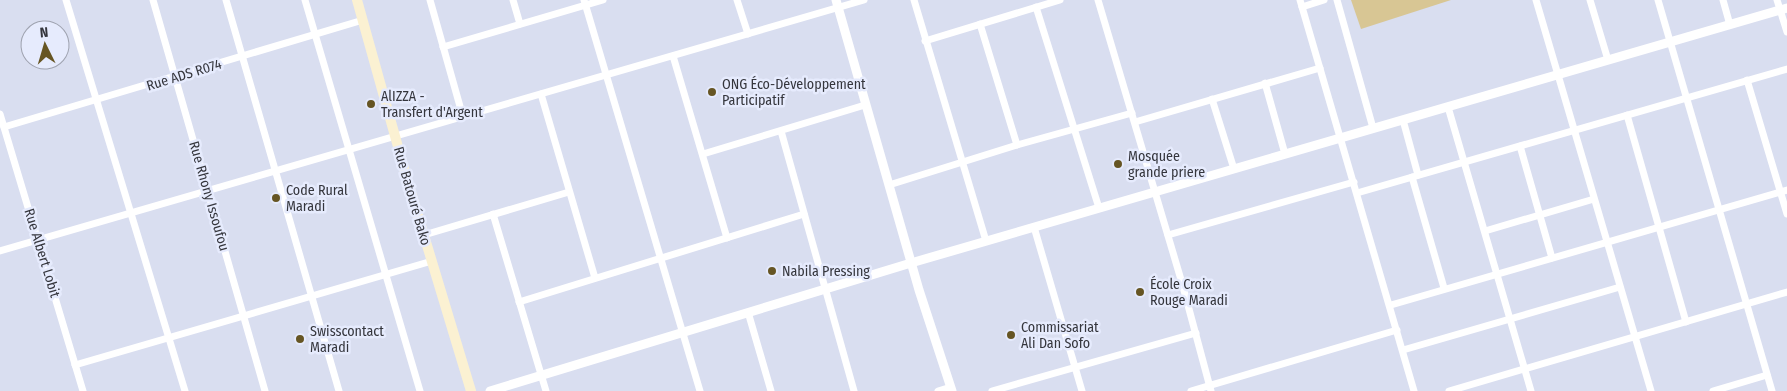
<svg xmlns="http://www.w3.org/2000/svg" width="1787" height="391" font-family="'Fira Sans Condensed',sans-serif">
<rect width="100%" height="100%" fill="#d9def0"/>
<polygon fill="#d8c694" points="1351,0 1451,0 1361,29"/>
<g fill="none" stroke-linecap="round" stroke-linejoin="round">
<g stroke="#fff" stroke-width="7">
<polyline points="66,0 185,391"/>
<polyline points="153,0 265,391"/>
<polyline points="226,0 339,391"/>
<polyline points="305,0 420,391"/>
<polyline points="430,0 463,117"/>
<polyline points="513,0 520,24"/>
<polyline points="584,0 700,391"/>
<polyline points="737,0 748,34"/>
<polyline points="914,0 986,241"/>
<polyline points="1098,0 1182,283 1211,391"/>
<polyline points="1300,0 1414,391"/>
<polyline points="1337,0 1373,128"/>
<polyline points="1536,0 1651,391"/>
<polyline points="1590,0 1608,60"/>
<polyline points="1658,0 1772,391"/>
<polyline points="1723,0 1730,25"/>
<polyline points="1777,0 1787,32"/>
<polyline points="1036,7 1099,208"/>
<polyline points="1302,7 1324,0"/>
<polyline points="980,24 1017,145"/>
<polyline points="925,41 1060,0"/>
<polyline points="443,47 603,0"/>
<polyline points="673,56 727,238"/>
<polyline points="1747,80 1787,214"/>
<polyline points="1265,83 1285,154"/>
<polyline points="541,94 595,278"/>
<polyline points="1212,99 1234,169"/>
<polyline points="1448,107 1531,391"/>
<polyline points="0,114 83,391"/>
<polyline points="1627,115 1686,322"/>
<polyline points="1403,120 1418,175"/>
<polyline points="1135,122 1320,68"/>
<polyline points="4,127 363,20"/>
<polyline points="781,131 854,391"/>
<polyline points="1520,146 1552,258"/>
<polyline points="703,154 865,105"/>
<polyline points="1412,177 1444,288"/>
<polyline points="889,185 1017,145 1132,113"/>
<polyline points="1357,193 1787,69"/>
<polyline points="493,214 546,391"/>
<polyline points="1034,227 1082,391"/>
<polyline points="1485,231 1594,199"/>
<polyline points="424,235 569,192"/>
<polyline points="1168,235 1354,182"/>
<polyline points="0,251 864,0"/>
<polyline points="519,302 804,214"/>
<polyline points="1391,305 1787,190"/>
<polyline points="748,312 771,391"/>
<polyline points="1403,350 1620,287"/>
<polyline points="75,365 432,261"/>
<polyline points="938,391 951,387"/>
<polyline points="992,391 1196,333"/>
<polyline points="1191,391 1397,330"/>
<polyline points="1449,391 1787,292"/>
<polyline points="1713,391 1767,375"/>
</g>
<g stroke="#fff" stroke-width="9">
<polyline points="836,0 919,290 952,391"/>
<polyline points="490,391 911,263 1787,8"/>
</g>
<polyline stroke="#fbf1d2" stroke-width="10" points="357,0 407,179 471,391"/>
</g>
<g fill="#665523" stroke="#e6ebfd" stroke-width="2">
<circle cx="712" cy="92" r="5"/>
<circle cx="371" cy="104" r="5"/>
<circle cx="1118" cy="164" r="5"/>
<circle cx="276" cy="198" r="5"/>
<circle cx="772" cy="271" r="5"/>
<circle cx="1140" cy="292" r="5"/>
<circle cx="1011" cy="335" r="5"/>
<circle cx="300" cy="339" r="5"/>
</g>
<g text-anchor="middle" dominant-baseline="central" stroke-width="5" stroke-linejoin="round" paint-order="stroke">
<g font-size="14" fill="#35363d" stroke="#e6ebfd">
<text transform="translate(184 75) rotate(-17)">Rue ADS R074</text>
<text transform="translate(209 196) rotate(74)">Rue Rhony Issoufou</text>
<text transform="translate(412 196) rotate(74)">Rue Batouré Bako</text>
<text transform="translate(42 253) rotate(73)">Rue Albert Lobit</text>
</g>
<g font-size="14" fill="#35363d" stroke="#e6ebfd" text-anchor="start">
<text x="722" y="84">ONG Éco-Développement<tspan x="722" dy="16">Participatif</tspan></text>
<text x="381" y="96">AlIZZA -<tspan x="381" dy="16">Transfert d'Argent</tspan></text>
<text x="1128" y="156">Mosquée<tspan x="1128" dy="16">grande priere</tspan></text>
<text x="286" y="190">Code Rural<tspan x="286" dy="16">Maradi</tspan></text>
<text x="782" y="271">Nabila Pressing</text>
<text x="1150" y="284">École Croix<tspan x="1150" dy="16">Rouge Maradi</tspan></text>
<text x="1021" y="327">Commissariat<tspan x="1021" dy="16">Ali Dan Sofo</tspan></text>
<text x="310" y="331">Swisscontact<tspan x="310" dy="16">Maradi</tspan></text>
</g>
</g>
<g transform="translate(45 45) rotate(355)"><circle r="24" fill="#e6ebfd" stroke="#9fa3b0"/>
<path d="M0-4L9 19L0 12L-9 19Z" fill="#665523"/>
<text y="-8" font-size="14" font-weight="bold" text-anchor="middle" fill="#35363d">N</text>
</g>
</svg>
